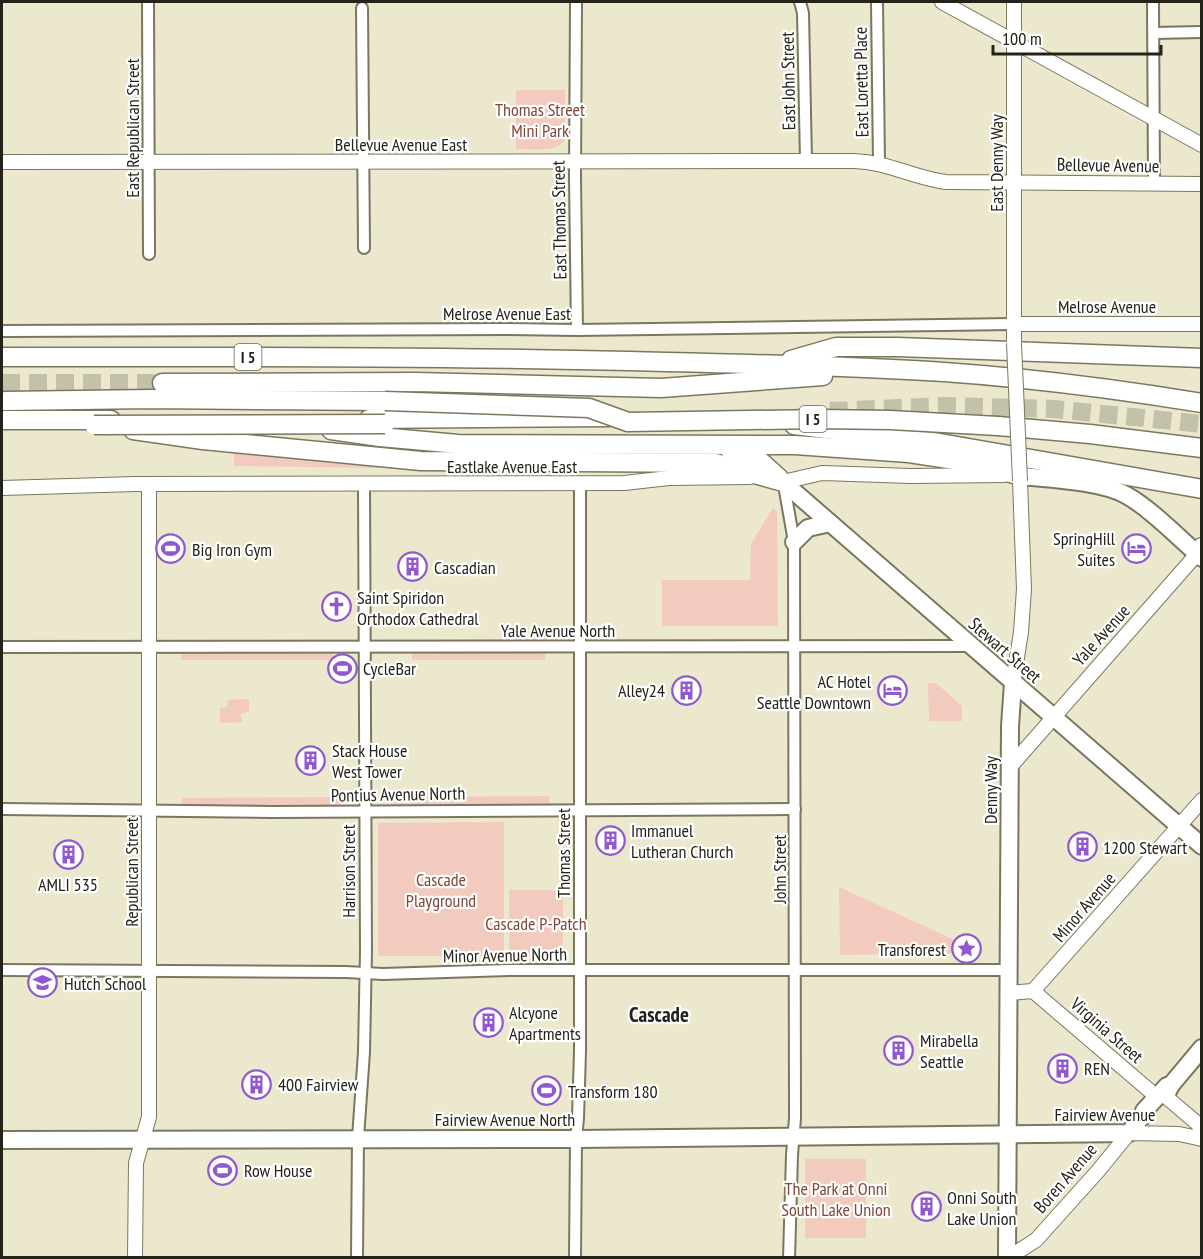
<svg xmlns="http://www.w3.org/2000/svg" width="1203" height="1259" font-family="'PT Sans Narrow',sans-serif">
<rect width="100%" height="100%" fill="#ece8ce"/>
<g fill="#f2cabe">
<path d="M516 90H565V139C558 154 531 148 516 149Z"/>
<polygon points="234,451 382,464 381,468 234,466"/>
<polygon points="773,508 777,511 778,626 662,626 662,580 750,580 751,544"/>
<rect x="412" y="653" width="133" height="7"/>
<rect x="181" y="654" width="152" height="6"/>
<polygon points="928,683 936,683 962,706 962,721 929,721"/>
<polygon points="249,699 249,711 240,715 243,722 220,723 220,708 227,707 228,700"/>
<polygon points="549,796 549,803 537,805 392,806 392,797"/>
<polygon points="339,797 339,806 209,807 182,805 182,798"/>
<polygon points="504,822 504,956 378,956 378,823"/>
<polygon points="839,887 983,953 840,955"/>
<rect x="509" y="890" width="54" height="66"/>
<rect x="805" y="1159" width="61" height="79"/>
</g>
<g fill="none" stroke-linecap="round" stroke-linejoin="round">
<g stroke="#c4c1aa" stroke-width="18" stroke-dasharray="18 9" stroke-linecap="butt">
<polyline points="2,383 162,383"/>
<polyline points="830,411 944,406 1054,409 1202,424"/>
</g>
<defs>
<g id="street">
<polyline points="148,2 149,254"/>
<polyline points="576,2 575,177 577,330"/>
<polyline points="800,2 803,13 806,161"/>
<polyline points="877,2 879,163"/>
<polyline points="1153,2 1154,183"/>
<polyline points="362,8 364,248"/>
<polyline points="1154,33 1202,32"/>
<polyline points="2,331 509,329 577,330 1013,324"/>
<polyline points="784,485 794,542 795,1118 792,1155 789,1258"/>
<polyline points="2,647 971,646"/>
<polyline points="2,809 272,812 795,809"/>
<polyline points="2,970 346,972 383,974 509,970 1008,970"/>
<polyline points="357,1258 358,1138 364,1052 366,951 364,484"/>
<polyline points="575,1258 576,1139 578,1118 580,1051 580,484"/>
</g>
<g id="secondary">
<polyline points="942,2 1202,145"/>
<polyline points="1014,2 1014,343"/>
<path d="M2 162 854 161C889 162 913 178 946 182L1202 184"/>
<polyline points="1013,324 1202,324"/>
<polyline points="775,481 783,482 822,473 911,476 1004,475"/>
<polyline points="2,488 136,484 624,483 669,478 750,477"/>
<polyline points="1013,683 1021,632 1024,589 1020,481"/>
<polyline points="1010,767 1197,554"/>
<polyline points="1033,991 1157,1097"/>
<polyline points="1008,993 1033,991 1202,800"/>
<polyline points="1165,1096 1198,1124 1202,1134"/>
<polyline points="135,1258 136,1163 149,1117 149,484"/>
<polyline points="1008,1258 1036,1240 1098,1171 1129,1133 1179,1134 1202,1139"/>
</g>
<g id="primary">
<path d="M1021 476C1050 479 1101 481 1126 495 1150 508 1181 540 1202 558"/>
<polyline points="783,482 1202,846"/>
<polyline points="794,542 808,528 830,523"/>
<polyline points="1167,1093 1171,1085 1202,1048"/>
<polyline points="2,1140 576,1139 1129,1133 1143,1115 1144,1111 1167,1086 1171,1085"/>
<polyline points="1007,1258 1010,726 1013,683"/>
</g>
<g id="highway">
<path d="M2 357C223 357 444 356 666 362 759 364 851 366 944 372 1030 378 1116 389 1202 403"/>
<polyline points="791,360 836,347 897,347 1202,358"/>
<polyline points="162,383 415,382 661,388 823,376"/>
<polyline points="5,401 151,399 385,401"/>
<polyline points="369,419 609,417"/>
<polyline points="2,420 111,420"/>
<polyline points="794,425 940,443 1202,489"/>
<polyline points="998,426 1090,434 1202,448"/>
<polyline points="133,430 203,440 421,461 715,463 783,482"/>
<polyline points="331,430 380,437 458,444 795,445 909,453 975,463 1021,476"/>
<polyline points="729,449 759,460 779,478"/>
<polyline points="1197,554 1202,547"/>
</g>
</defs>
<use href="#street" stroke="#7b775f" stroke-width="14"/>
<use href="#secondary" stroke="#7b775f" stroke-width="16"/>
<use href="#primary" stroke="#7b775f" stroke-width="20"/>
<use href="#highway" stroke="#7b775f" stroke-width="21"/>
<use href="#street" stroke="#fff" stroke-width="10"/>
<use href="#secondary" stroke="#fff" stroke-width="14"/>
<use href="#primary" stroke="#fff" stroke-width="16"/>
<use href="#highway" stroke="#fff" stroke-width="18"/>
<defs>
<polyline id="secondary-bridge" points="1014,343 1020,481"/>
<g id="highway-bridge">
<polyline points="385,401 589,408 628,422 819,419 890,420 998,426"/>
<polyline points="94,425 385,424"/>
</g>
</defs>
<use href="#secondary-bridge" stroke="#7b775f" stroke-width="16" stroke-linecap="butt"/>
<use href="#highway-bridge" stroke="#7b775f" stroke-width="21" stroke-linecap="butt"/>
<use href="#secondary-bridge" stroke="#fff" stroke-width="14"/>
<use href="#highway-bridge" stroke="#fff" stroke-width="18"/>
</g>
<defs>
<symbol id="hotel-ring" viewBox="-11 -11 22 22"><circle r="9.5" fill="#fff" stroke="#9159d1" stroke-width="1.5"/><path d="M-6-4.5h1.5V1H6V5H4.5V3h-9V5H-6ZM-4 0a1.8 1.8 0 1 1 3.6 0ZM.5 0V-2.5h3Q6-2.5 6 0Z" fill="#9159d1"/></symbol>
<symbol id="stadium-ring" viewBox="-11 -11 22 22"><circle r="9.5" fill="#fff" stroke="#9159d1" stroke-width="1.5"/><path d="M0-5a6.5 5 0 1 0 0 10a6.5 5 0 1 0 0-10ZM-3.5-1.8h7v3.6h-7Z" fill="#9159d1"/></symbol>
<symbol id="building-ring" viewBox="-11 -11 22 22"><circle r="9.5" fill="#fff" stroke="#9159d1" stroke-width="1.5"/><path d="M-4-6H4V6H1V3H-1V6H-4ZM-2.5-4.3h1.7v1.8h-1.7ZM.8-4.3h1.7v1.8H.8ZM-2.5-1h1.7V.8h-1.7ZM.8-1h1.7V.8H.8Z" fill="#9159d1"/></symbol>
<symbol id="church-ring" viewBox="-11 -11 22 22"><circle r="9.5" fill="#fff" stroke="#9159d1" stroke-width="1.5"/><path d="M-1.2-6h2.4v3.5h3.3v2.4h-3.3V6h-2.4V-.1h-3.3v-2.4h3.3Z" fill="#9159d1"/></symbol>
<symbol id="sight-ring" viewBox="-11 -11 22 22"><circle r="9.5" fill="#fff" stroke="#9159d1" stroke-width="1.5"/><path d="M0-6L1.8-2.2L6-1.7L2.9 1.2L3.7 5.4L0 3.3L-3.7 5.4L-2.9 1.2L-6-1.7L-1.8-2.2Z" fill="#9159d1"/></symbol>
<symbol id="school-ring" viewBox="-11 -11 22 22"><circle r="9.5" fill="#fff" stroke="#9159d1" stroke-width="1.5"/><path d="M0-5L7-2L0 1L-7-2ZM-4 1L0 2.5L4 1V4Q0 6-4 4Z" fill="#9159d1"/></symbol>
</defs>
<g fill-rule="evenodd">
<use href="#hotel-ring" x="1120" y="532" width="33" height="33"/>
<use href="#stadium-ring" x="154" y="532" width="33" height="33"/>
<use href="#building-ring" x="396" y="550" width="33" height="33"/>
<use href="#church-ring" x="320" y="590" width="33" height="33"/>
<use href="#stadium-ring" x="326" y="652" width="33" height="33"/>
<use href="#building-ring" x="670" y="674" width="33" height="33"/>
<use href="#hotel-ring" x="876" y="674" width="33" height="33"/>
<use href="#building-ring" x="294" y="744" width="33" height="33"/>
<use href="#building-ring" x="594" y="824" width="33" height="33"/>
<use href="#building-ring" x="1066" y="830" width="33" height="33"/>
<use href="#building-ring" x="52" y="838" width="33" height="33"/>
<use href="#sight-ring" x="950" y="932" width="33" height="33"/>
<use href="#school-ring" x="26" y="966" width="33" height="33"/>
<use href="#building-ring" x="472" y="1006" width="33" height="33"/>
<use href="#building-ring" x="882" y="1034" width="33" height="33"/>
<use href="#building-ring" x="1046" y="1052" width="33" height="33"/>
<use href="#building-ring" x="240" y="1068" width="33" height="33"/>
<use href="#stadium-ring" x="530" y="1074" width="33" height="33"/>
<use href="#stadium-ring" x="206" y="1154" width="33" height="33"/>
<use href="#building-ring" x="910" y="1190" width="33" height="33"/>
</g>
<g text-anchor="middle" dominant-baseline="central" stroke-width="4.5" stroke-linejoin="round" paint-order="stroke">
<g fill="#fff" stroke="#66655e" stroke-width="1.5">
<rect x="234.5" y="344" width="27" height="26" rx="4.5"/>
<rect x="799.5" y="406" width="27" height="26" rx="4.5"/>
</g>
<g font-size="16" font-weight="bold" fill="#242319">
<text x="248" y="357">I 5</text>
<text x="813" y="419">I 5</text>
</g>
<g font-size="18" fill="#242319" stroke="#fff">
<text transform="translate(788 81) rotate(-91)">East John Street</text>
<text transform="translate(861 82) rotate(-91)">East Loretta Place</text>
<text transform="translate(132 128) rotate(-90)">East Republican Street</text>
<text x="401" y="144">Bellevue Avenue East</text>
<text transform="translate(996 163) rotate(-90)">East Denny Way</text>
<text transform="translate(1108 165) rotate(1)">Bellevue Avenue</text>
<text transform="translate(559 220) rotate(-91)">East Thomas Street</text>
<text x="1107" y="306">Melrose Avenue</text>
<text x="507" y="313">Melrose Avenue East</text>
<text x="512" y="466">Eastlake Avenue East</text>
<text x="558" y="630">Yale Avenue North</text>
<text transform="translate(1101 635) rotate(-48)">Yale Avenue</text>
<text transform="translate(1005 650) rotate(41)">Stewart Street</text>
<text transform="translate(990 790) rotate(-90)">Denny Way</text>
<text transform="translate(398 794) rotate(-1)">Pontius Avenue North</text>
<text transform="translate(563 853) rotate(-90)">Thomas Street</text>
<text transform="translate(779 869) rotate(-90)">John Street</text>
<text transform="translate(348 871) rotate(-90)">Harrison Street</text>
<text transform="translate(131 872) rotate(-90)">Republican Street</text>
<text transform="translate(1084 907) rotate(-49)">Minor Avenue</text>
<text transform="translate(505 955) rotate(-1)">Minor Avenue North</text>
<text transform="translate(1107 1030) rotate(41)">Virginia Street</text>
<text x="1105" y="1114">Fairview Avenue</text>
<text x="505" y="1119">Fairview Avenue North</text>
<text transform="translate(1065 1178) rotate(-49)">Boren Avenue</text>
</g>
<g font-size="18" fill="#7e4737" stroke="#fff">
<text x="540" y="109">Thomas Street<tspan x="540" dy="21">Mini Park</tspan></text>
<text x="441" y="879">Cascade<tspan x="441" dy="21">Playground</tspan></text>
<text x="536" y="923">Cascade P-Patch</text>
<text x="836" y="1188">The Park at Onni<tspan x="836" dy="21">South Lake Union</tspan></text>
</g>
<g font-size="18" fill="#242319" stroke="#fff" text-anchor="start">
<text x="1115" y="538" text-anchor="end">SpringHill<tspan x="1115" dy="21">Suites</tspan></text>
<text x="192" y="549">Big Iron Gym</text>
<text x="434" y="567">Cascadian</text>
<text x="357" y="597">Saint Spiridon<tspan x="357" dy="21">Orthodox Cathedral</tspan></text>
<text x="363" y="668">CycleBar</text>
<text x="871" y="681" text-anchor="end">AC Hotel<tspan x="871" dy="21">Seattle Downtown</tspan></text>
<text x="665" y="690" text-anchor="end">Alley24</text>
<text x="332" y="750">Stack House<tspan x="332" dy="21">West Tower</tspan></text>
<text x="631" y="830">Immanuel<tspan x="631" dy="21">Lutheran Church</tspan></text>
<text x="1103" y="847">1200 Stewart</text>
<text x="68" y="884" text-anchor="middle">AMLI 535</text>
<text x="946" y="949" text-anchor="end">Transforest</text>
<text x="64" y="983">Hutch School</text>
<text x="509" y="1012">Alcyone<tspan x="509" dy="21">Apartments</tspan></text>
<text x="920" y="1040">Mirabella<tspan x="920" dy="21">Seattle</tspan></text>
<text x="1084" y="1068">REN</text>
<text x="278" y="1084">400 Fairview</text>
<text x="568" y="1091">Transform 180</text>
<text x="244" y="1170">Row House</text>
<text x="947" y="1197">Onni South<tspan x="947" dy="21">Lake Union</tspan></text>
</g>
<g font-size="21" font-weight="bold" fill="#242319" stroke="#fff">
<text x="659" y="1014">Cascade</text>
</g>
</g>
<rect width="1203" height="1259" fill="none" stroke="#242319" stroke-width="6"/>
<path d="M993 45v9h168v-9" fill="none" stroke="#242319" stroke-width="3"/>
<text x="1002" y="45" font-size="18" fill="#242319" stroke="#ffffff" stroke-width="4.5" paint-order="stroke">100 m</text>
</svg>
